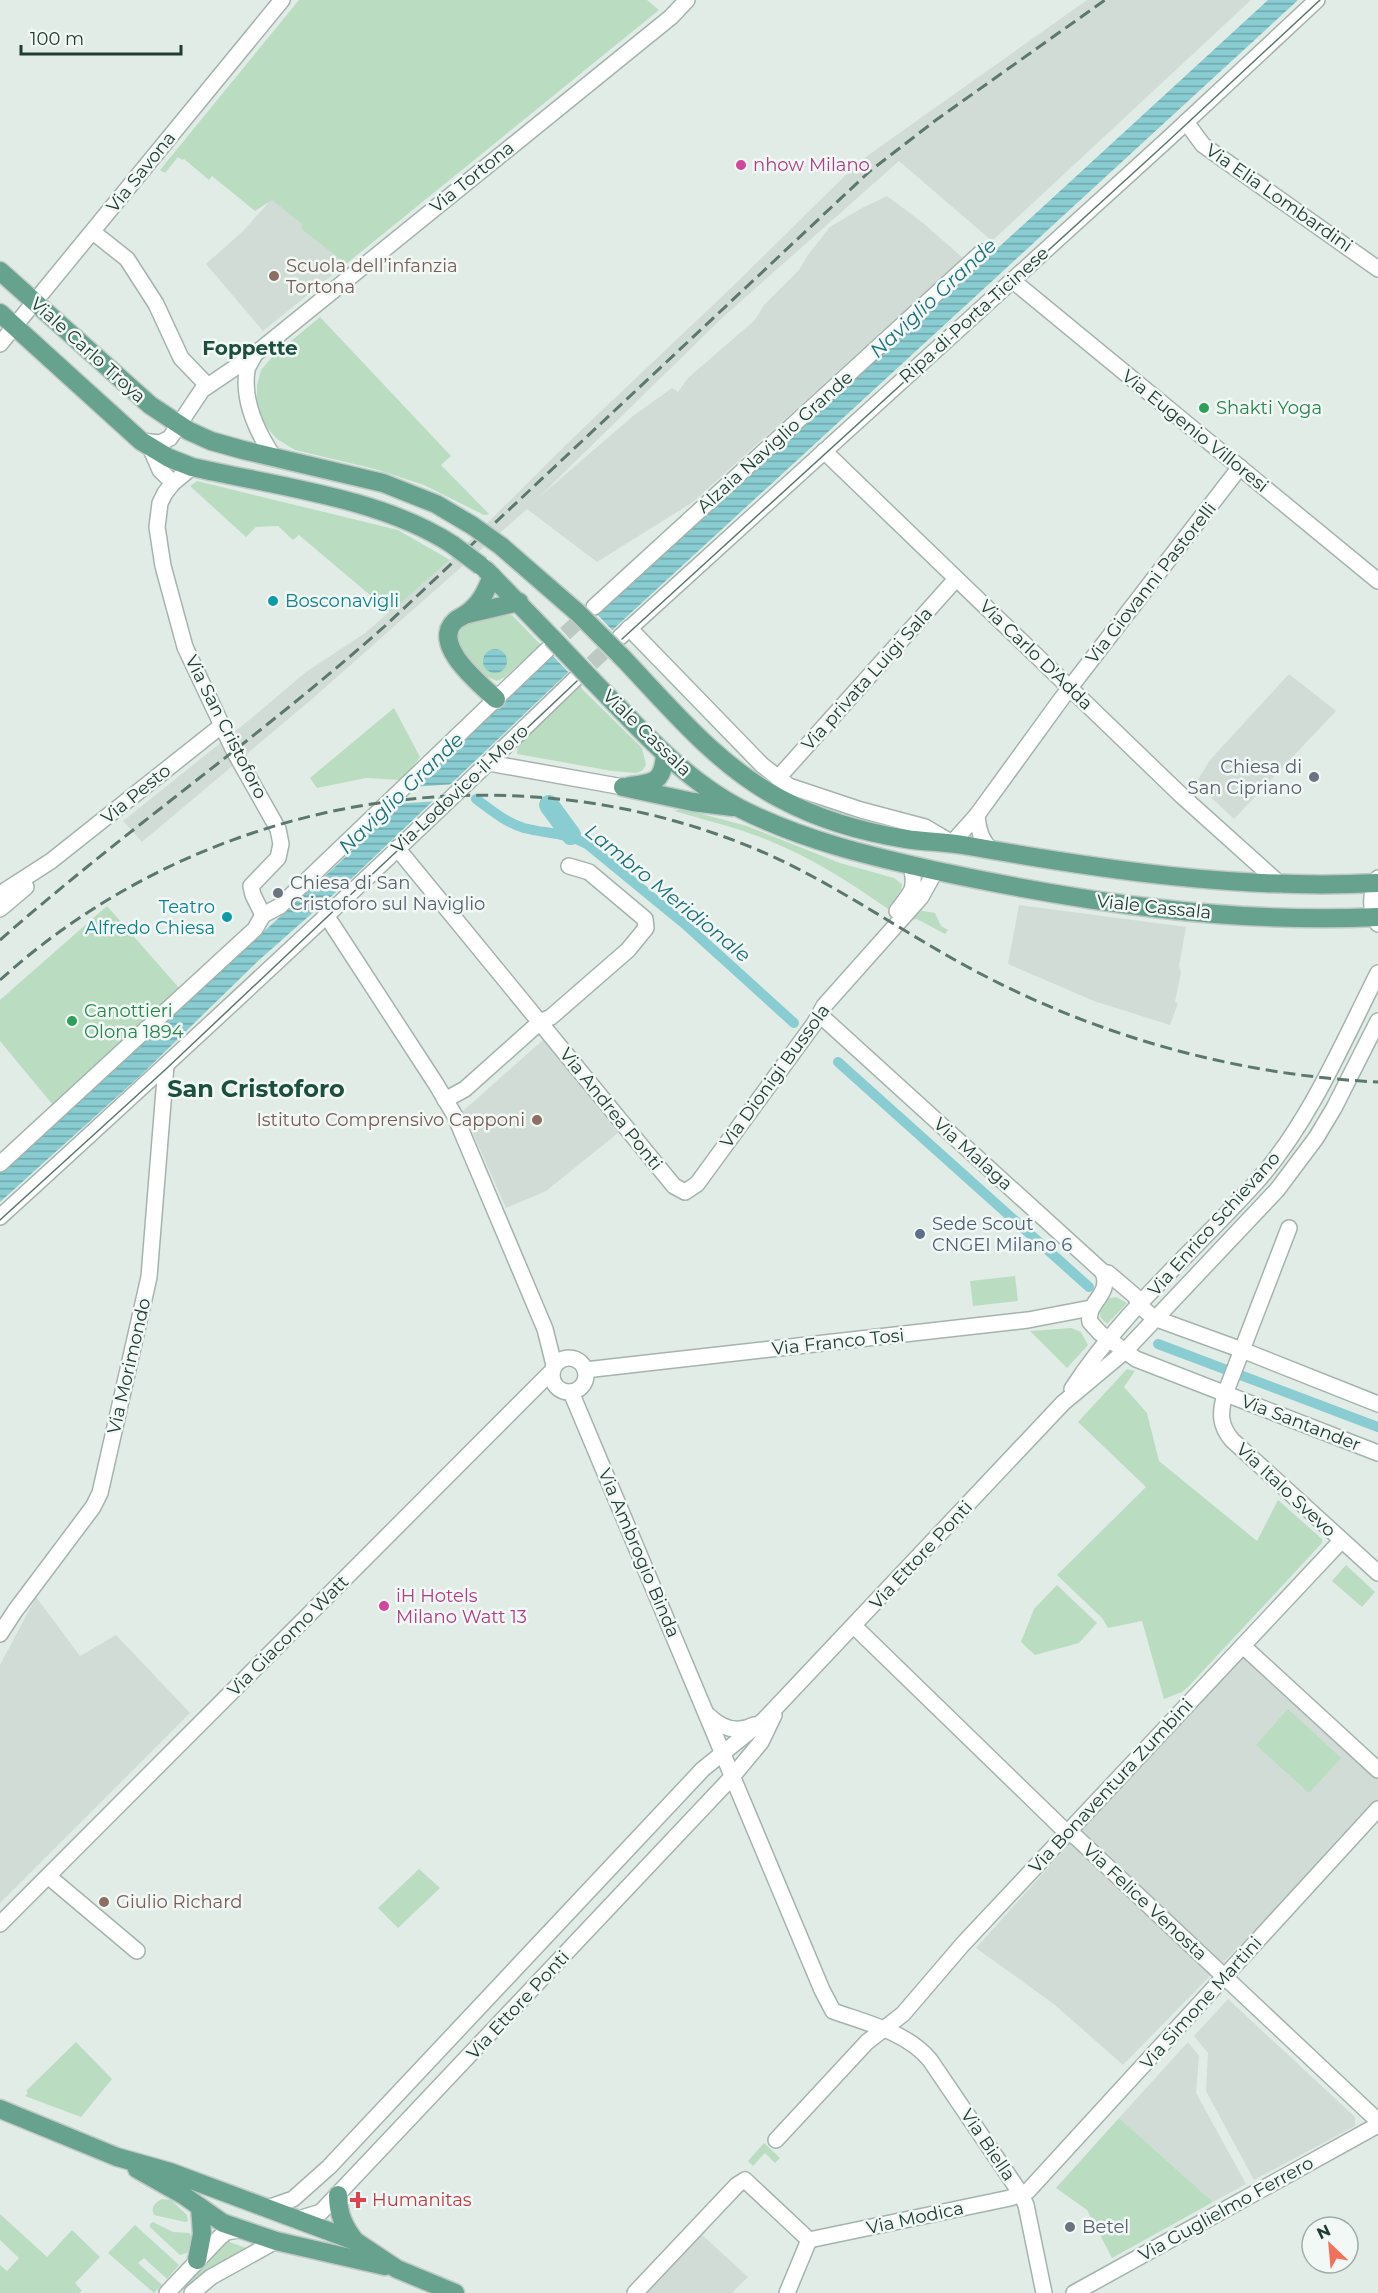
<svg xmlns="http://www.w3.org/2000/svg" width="1378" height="2293" font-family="Montserrat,sans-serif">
<defs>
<pattern id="water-rules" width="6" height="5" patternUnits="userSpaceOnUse" patternTransform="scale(1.5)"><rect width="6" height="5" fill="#89ccd1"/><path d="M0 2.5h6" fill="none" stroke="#70a7aa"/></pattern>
</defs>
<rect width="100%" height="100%" fill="#e1ece6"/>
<g fill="#d0dcd5">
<polygon points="1087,0 1251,0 992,241 899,161 722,318 538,498 633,416 672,388 678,392 688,378 755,320 764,305 799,270 808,255 830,227 860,209 887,196 923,223 963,258 693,502 597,562 527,509 312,699 142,842 123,821 248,721 306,672 365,633 450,560 576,435 732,287 860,161"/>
<polygon points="272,199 303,225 300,228 346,264 263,331 206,264 243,231"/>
<polygon points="1289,674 1336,711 1234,819 1196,783 1210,760"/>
<polygon points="1019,905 1186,927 1179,966 1181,972 1175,1002 1178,1003 1170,1025 1094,1001 1008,964"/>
<polygon points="543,1040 618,1133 546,1191 506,1208 463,1111"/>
<polygon points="36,1597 80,1656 116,1635 190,1713 0,1903 0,1665"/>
<polygon points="1242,1652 1378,1776 1378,1804 1123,2065 1055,2005 976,1948"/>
<polygon points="1228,1999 1355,2117 1355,2126 1254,2180 1206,2091 1208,2053 1194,2036"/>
<polygon points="1188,2042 1199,2056 1196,2093 1246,2184 1213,2202 1119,2118"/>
<polygon points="700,2233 748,2277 732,2293 641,2293"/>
</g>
<g fill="#baddc1">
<polygon points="299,0 647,0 659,10 346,264 300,228 303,225 272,200 255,211 212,176 209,180 184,159 182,160 178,157 165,173 160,170"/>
<polygon points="320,317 451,456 441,465 489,514 484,515 424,485 375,469 295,450 277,439 264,424 257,406 257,385 261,370 273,356"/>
<polygon points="197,481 398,530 450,560 390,612 299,535 293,540 278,526 256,527 246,537 190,486"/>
<path d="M512 615 541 645 505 677 497 681 481 674 456 644C459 616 489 617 512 615Z"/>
<polygon points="580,684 582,689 642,748 646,765 642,771 636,773 612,771 517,754 518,745"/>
<polygon points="394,708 420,757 402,780 366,778 317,788 310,778"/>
<path d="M683 809 747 826 840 863 894 878 902 884 901 890 888 909C844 878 797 849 746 832 722 824 698 818 674 811Z"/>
<polygon points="107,906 179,988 53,1105 0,1041 0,1000"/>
<polygon points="918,910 935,913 941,926 948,930 945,934 917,919 906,921"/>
<polygon points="1015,1276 1018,1301 973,1306 970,1281"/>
<polygon points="1116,1297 1127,1303 1107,1324 1101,1318 1099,1311 1105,1299"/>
<polygon points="1071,1328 1081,1332 1088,1345 1067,1368 1030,1331"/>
<polygon points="1127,1369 1135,1371 1124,1387 1147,1413 1159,1461 1257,1541 1278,1500 1322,1539 1322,1543 1188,1687 1182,1692 1164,1699 1142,1621 1108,1628 1102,1618 1057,1575 1146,1487 1078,1422"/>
<polygon points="1346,1565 1375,1592 1362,1607 1332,1581"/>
<polygon points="1057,1585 1097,1623 1079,1643 1035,1655 1021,1642 1034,1609"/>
<polygon points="1288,1709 1341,1758 1309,1793 1256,1745"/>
<polygon points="419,1869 440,1888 398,1928 378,1908"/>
<polygon points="76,2042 112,2079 81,2117 25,2096 28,2093 26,2091"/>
<polygon points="1119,2118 1213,2202 1112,2258 1087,2210 1056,2188"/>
<polygon points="764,2143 780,2158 775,2163 765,2153 753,2166 748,2161"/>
<path d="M162 2199 171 2200 187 2215 188 2221 185 2222 154 2215C150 2207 155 2203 162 2199Z"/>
<polygon points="0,2214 47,2257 72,2230 100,2257 75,2283 82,2291 79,2293 0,2293 0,2265 7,2271 19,2258 0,2240"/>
<polygon points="153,2222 173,2232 190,2233 192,2241 187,2253 180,2255 154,2231 150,2227 150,2224"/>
<polygon points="135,2225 179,2265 167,2279 144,2258 138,2263 162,2285 154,2293 108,2253"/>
<polygon points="227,2241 246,2248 202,2274 179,2293"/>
</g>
<g fill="url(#water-rules)">
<polygon points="1268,0 1298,0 621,622 352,878 258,961 140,1076 0,1202 0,1172 338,864 651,559 938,303"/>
<circle cx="495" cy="661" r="12"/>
</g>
<g fill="#e1ece6">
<polygon points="594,611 614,632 570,674 550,653"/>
<polygon points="456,784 438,801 395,804 413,787"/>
</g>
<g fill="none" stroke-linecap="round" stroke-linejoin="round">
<g stroke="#89ccd1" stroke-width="10">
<path d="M476 799C491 810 505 822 524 828 547 834 564 832 587 844L687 926 794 1023"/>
<polyline points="838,1062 1089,1287"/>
<polyline points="1158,1344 1378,1427"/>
</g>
<polyline stroke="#89ccd1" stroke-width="20" points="549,805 571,835"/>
<g stroke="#bbc9c2" stroke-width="15" stroke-dasharray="15 8" stroke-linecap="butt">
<polyline points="548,649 590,611"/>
<polyline points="575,679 619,638"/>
</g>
<defs>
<g id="minor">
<polyline points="1186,122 1203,145 1378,269"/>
<polyline points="93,232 127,259 156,304 181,358 207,385"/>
<polyline points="1012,280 1378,581"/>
<polyline points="0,344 282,0"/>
<path d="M255 354C253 359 248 365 247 370 242 402 258 434 275 459"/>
<polyline points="141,441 160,443 170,438 202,390 255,354 671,17 687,0"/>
<polyline points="150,447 160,470 173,483"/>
<polyline points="824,451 1182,796 1281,885"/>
<polyline points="192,467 173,483 165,493 160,503 157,527 163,566 185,647 234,751 278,829 281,844 278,858 251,886 253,895 263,915"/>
<polyline points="594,607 982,252"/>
<polyline points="629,628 762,765 789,786 861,810 925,827 952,843 977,815 1062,698 1240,467"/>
<polyline points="620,637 1169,138 1317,0"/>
<polyline points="489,763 623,787"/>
<polyline points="778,778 956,579"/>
<path d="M977 815C978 829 981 840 992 851"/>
<polyline points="397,848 674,1186 685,1192 697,1184 814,1024 824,1006 921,897 936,870"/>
<path d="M1378 878C1370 894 1369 909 1378 924"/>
<polyline points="0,894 51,861 221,726"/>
<polyline points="0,909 26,887"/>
<path d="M897 911C911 892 917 890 911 866"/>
<polyline points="326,915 436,1084 455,1116 545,1329 554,1365"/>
<polyline points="820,1015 1103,1272 1108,1273 1135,1296 1140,1306 1154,1318 1242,1350 1378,1404"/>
<polyline points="445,1100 465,1089 540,1022 551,1017 628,950 646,928 645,919 589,872 569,866"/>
<polyline points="0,1164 255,929 263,915 280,906 547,650"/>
<path d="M0 1217C194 1040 387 862 575 679"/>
<path d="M1289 1228 1225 1394C1220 1412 1219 1425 1232 1440L1378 1573"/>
<path d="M1103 1272C1112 1296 1086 1301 1090 1322L1100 1333 1136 1359 1378 1453"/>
<circle cx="569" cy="1375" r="17"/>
<polyline points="585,1370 1028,1320 1091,1308"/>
<path d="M1072 1389C1123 1310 1198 1248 1260 1178 1311 1119 1343 1042 1378 973"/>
<path d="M571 1392 822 1990 833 2011C866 2023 907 2032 930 2060L1021 2194 1026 2205 1044 2293"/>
<polyline points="854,1626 1061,1827 1077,1838 1378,2121"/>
<polyline points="0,1634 15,1611 93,1507 100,1493 149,1277 166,1065"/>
<polyline points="1243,1646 1378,1770"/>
<path d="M708 1715C721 1728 737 1734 754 1725"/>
<polyline points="48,1876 137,1951"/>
<polyline points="0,1924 552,1371"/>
<polyline points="776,2140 867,2042 903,2014 963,1944 1341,1541"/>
<polyline points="267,2208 293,2199 329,2167 703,1769 764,1720 1063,1403 1124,1352 1277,1190 1316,1138 1334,1108 1378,1021"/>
<polyline points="295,2220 321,2212 732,1777 761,1742 774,1715"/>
<polyline points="809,2240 1010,2198 1028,2191 1378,1809"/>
<polyline points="167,2293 220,2237 227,2232 244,2229"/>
<polyline points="192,2293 211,2277 276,2241"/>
<polyline points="635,2293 737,2185 745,2180 809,2240"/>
<polyline points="787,2293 809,2240"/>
<polyline points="1074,2293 1378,2125"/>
</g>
<g id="major">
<polyline points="0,271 150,405 189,431 211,441 243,450 383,483 436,504 473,526"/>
<path d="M0 313 141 441 169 458 192 467C275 486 382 498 453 545"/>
<polyline points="501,546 578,613"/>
<polyline points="486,570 552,638"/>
<path d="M492 576C486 592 480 604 466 614 462 617 458 618 455 621 430 644 480 684 496 699"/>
<polyline points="468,614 519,602"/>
<path d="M620 655C669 706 717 766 781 799 820 820 862 832 906 839 926 842 948 842 969 846 1104 870 1240 890 1378 883"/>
<path d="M592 680C638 727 681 777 739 808 802 840 869 856 937 871 1082 902 1229 924 1378 917"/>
<path d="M630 786C654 783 663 782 665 755"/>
<polyline points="623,787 693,802 733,807"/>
<polyline points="0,2109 117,2157 170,2172 355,2241 397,2269 455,2293"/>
<polyline points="137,2169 183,2195 223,2223 276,2241 385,2266"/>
<path d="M338 2195C338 2214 344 2227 355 2241"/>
<polyline points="197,2260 202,2234 200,2207"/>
</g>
</defs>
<use href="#minor" stroke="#a4b4ad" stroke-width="18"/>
<use href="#major" stroke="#c1c9c6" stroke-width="21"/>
<use href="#minor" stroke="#fff" stroke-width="15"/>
<use href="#major" stroke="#66a28d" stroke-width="18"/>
<g stroke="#5c786e" stroke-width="1.5">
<polyline points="622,639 1165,144 1320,0"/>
<polyline points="0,1220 166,1069 577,681"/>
</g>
<g stroke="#5c786e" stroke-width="3" stroke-dasharray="12 6" stroke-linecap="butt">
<path d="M0 940C124 831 261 736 385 626L870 171 936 120 1105 0"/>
<path d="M0 980C203 796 505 743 758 850 831 881 896 928 966 966 1092 1035 1234 1075 1378 1082"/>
</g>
<defs>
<g id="major-bridge">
<polyline points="473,526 501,546"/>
<polyline points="453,545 481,566"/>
<polyline points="578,613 620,655"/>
<polyline points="552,638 592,680"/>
</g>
</defs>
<use href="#major-bridge" stroke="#c1c9c6" stroke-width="21" stroke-linecap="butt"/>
<use href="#major-bridge" stroke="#66a28d" stroke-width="18"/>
</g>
<g fill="#d1479c" stroke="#f2f8f5" stroke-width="2">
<circle cx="741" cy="165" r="6"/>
<circle cx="384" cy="1606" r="6"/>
</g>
<g fill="#8d6e63" stroke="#f2f8f5" stroke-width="2">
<circle cx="274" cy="276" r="6"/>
<circle cx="537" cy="1120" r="6"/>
<circle cx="104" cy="1902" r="6"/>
</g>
<g fill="#2e9e5b" stroke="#f2f8f5" stroke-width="2">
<circle cx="1204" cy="408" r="6"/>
<circle cx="72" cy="1021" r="6"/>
</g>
<g fill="#0f9aa8" stroke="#f2f8f5" stroke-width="2">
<circle cx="273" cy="601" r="6"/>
<circle cx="227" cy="917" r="6"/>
</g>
<g fill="#6b7280" stroke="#f2f8f5" stroke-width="2">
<circle cx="1314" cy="777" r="6"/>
<circle cx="278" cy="893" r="6"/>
<circle cx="1070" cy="2227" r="6"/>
</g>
<circle fill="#5c6f8a" stroke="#f2f8f5" stroke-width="2" cx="920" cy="1234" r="6"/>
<path fill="#e0444e" stroke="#f2f8f5" stroke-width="2" d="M355 2191h6v6h6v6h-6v6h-6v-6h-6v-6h6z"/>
<g text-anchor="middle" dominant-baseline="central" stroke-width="5" stroke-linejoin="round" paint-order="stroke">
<g font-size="18" fill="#b23c85" stroke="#f2f8f5" text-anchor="start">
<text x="753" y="165">nhow Milano</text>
<text x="396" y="1596">iH Hotels<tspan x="396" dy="21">Milano Watt 13</tspan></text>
</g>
<g font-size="18" fill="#213d33" stroke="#f2f8f5">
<text transform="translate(141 172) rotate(-51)">Via Savona</text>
<text transform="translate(472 177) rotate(-39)">Via Tortona</text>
<text transform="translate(1279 198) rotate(35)">Via Elia Lombardini</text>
<text transform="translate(974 315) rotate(-42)">Ripa di Porta Ticinese</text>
<text transform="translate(88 350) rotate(42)">Viale Carlo Troya</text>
<text transform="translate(1195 431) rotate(39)">Via Eugenio Villoresi</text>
<text transform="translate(775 442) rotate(-42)">Alzaia Naviglio Grande</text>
<text transform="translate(1151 583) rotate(-52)">Via Giovanni Pastorelli</text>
<text transform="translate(1036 655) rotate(44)">Via Carlo D'Adda</text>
<text transform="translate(867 679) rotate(-48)">Via privata Luigi Sala</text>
<text transform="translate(226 727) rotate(63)">Via San Cristoforo</text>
<text transform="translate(647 733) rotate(44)">Viale Cassala</text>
<text transform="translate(460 789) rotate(-43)">Via Lodovico il Moro</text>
<text transform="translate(136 794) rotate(-39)">Via Pesto</text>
<text transform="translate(1154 907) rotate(6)">Viale Cassala</text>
<text transform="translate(775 1076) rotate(-54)">Via Dionigi Bussola</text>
<text transform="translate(611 1109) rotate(51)">Via Andrea Ponti</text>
<text transform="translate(973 1154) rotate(42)">Via Malaga</text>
<text transform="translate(1214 1224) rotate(-48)">Via Enrico Schievano</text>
<text transform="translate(838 1342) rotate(-6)">Via Franco Tosi</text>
<text transform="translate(129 1366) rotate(-77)">Via Morimondo</text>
<text transform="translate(1301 1423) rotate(21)">Via Santander</text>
<text transform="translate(1286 1490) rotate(43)">Via Italo Svevo</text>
<text transform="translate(639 1553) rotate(67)">Via Ambrogio Binda</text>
<text transform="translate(921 1555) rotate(-47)">Via Ettore Ponti</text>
<text transform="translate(288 1636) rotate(-45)">Via Giacomo Watt</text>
<text transform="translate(1111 1786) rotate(-47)">Via Bonaventura Zumbini</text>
<text transform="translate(1145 1902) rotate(43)">Via Felice Venosta</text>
<text transform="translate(1201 2003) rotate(-48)">Via Simone Martini</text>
<text transform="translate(518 2005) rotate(-47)">Via Ettore Ponti</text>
<text transform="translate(988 2145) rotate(56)">Via Biella</text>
<text transform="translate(1226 2209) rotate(-29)">Via Guglielmo Ferrero</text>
<text transform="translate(915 2218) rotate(-12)">Via Modica</text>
</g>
<g font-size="18" fill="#785e54" stroke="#f2f8f5" text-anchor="start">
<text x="286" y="266">Scuola dell’infanzia<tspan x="286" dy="21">Tortona</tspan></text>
<text x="525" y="1120" text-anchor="end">Istituto Comprensivo Capponi</text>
<text x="116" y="1902">Giulio Richard</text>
</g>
<g font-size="18" fill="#27864d" stroke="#f2f8f5" text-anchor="start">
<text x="1216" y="408">Shakti Yoga</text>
<text x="84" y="1011">Canottieri<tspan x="84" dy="21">Olona 1894</tspan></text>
</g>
<g font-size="18" fill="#0d838f" stroke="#f2f8f5" text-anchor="start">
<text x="285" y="601">Bosconavigli</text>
<text x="215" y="907" text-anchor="end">Teatro<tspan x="215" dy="21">Alfredo Chiesa</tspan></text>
</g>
<g font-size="18" fill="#5b616d" stroke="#f2f8f5" text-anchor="start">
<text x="1302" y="767" text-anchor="end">Chiesa di<tspan x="1302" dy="21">San Cipriano</tspan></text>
<text x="290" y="883">Chiesa di San<tspan x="290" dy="21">Cristoforo sul Naviglio</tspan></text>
<text x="1082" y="2227">Betel</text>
</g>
<g font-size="18" fill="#4e5e75" stroke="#f2f8f5" text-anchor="start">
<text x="932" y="1224">Sede Scout<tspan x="932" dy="21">CNGEI Milano 6</tspan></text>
</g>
<g font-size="18" fill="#be3a42" stroke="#f2f8f5" text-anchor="start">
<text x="372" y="2200">Humanitas</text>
</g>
<g font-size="20" font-style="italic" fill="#1b7179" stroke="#f2f8f5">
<text transform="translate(933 298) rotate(-43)">Naviglio Grande</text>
<text transform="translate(401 793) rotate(-44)">Naviglio Grande</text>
<text transform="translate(668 893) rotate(39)">Lambro Meridionale</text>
</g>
<g font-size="20" font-weight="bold" fill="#1d4f3f" stroke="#f2f8f5">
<text x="250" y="348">Foppette</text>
</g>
<g font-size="24" font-weight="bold" fill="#1d4f3f" stroke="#f2f8f5">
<text x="256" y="1088">San Cristoforo</text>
</g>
</g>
<g transform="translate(1330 2245) rotate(334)"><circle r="28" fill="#f2f8f5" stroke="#9eada7" stroke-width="1.5"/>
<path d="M0-4.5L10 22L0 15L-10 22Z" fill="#f37159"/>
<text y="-9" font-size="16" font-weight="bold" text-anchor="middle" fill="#213d33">N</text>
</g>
<path d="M21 45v9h160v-9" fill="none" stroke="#213d33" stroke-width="3"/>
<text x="30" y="45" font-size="18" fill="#213d33" stroke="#f2f8f5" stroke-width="4.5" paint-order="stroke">100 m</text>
</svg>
